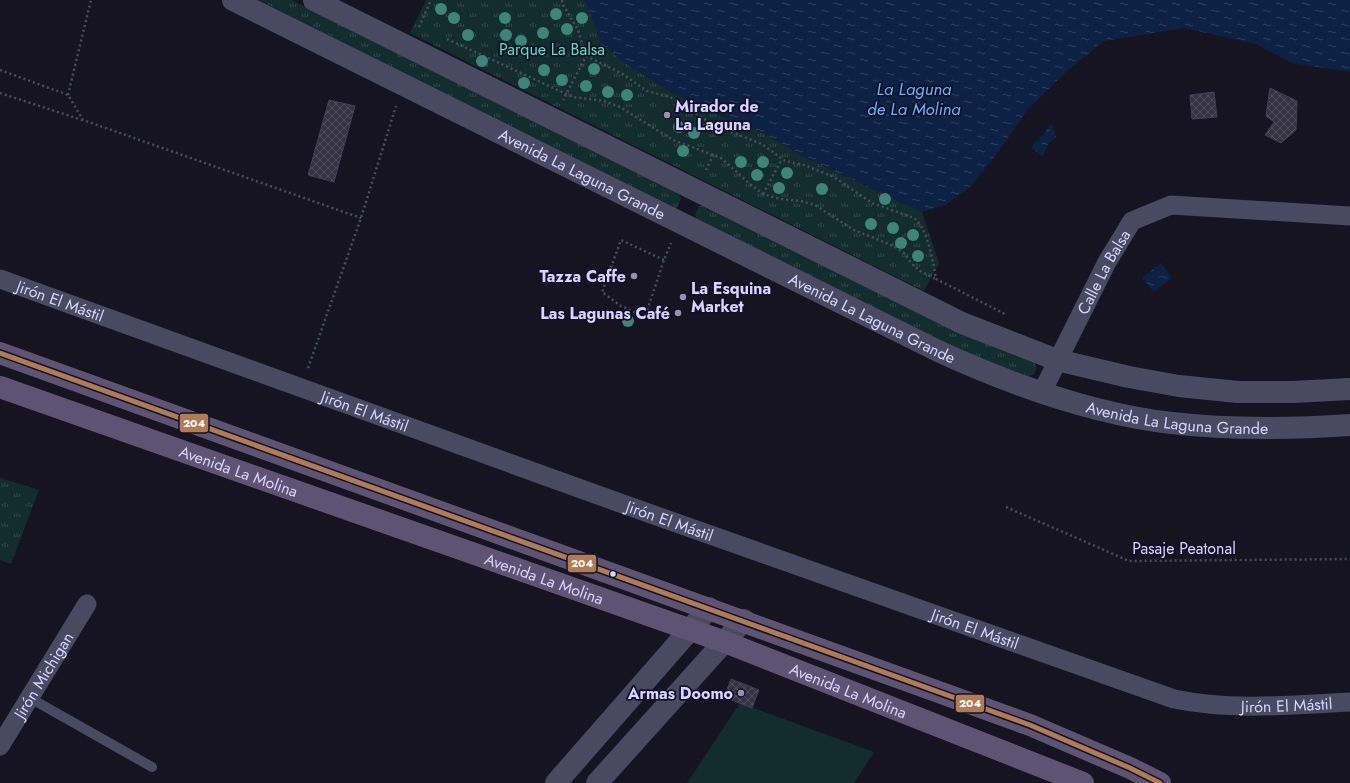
<svg xmlns="http://www.w3.org/2000/svg" width="1350" height="783" font-family="Jost,sans-serif">
<defs>
<pattern id="grass-tufts" width="24" height="20" patternUnits="userSpaceOnUse"><rect width="24" height="20" fill="#132c2d"/><path d="M3 7l-1-3M5 7V3M7 7l1-3M15 17l-1-3M17 17v-4M19 17l1-3" fill="none" stroke="#354a4c"/></pattern>
<pattern id="water-ripples" width="26" height="14" patternUnits="userSpaceOnUse"><rect width="26" height="14" fill="#0d2144"/><path d="M2 4q2-2 4 0t4 0M15 11q2-2 4 0t4 0" fill="none" stroke="#304060"/></pattern>
<pattern id="building-cross-hatch" width="8" height="8" patternUnits="userSpaceOnUse"><rect width="8" height="8" fill="#343243"/><path d="M0 0l8 8M0 8l8-8" fill="none" stroke="#514f5f"/></pattern>
</defs>
<rect width="100%" height="100%" fill="#161421"/>
<g fill="url(#grass-tufts)">
<polygon points="259,0 292,0 679,194 681,199 677,208 672,208"/>
<polygon points="426,0 585,0 669,91 730,120 767,135 808,159 922,212 939,263 924,291 410,33"/>
<path d="M699 206H705L1033 361C1037 366 1037 369 1034 374L1029 376 988 362 948 344 698 220 695 215Z"/>
<polygon points="0,478 39,490 11,564 0,560"/>
</g>
<polygon fill="#132c2d" points="740,703 874,752 854,783 687,783"/>
<g fill="url(#water-ripples)">
<polygon points="585,0 1350,0 1350,72 1292,63 1256,44 1184,28 1104,41 1067,71 1028,109 996,155 970,187 945,205 922,212 808,159 767,135 730,120 669,91 620,60 601,42"/>
<polygon points="1051,123 1056,137 1048,144 1043,157 1031,147 1044,134"/>
<polygon points="1161,263 1172,278 1154,292 1142,278"/>
</g>
<g fill="url(#building-cross-hatch)" stroke="#433f54">
<polygon points="1270,88 1297,101 1296,130 1281,143 1265,135 1274,122 1266,116"/>
<polygon points="1214,92 1217,117 1192,119 1190,95"/>
<polygon points="329,100 355,106 334,182 308,175"/>
<polygon points="731,679 759,690 752,708 724,697"/>
</g>
<g fill="none" stroke-linecap="round" stroke-linejoin="round">
<g stroke="#44505f" stroke-width="2.5" stroke-dasharray="2 3" stroke-linecap="butt">
<polyline points="562,0 563,5 578,30 586,56 563,100"/>
<polyline points="419,27 431,0"/>
<polyline points="447,39 573,97 604,101 620,107 673,140 721,158 750,184 763,194 780,199 801,201 815,205 854,230 894,246 904,253 911,263 920,271 936,279"/>
<path d="M586 56 621 73 647 91 670 97 683 104 713 125 762 144 785 161 804 165 834 177 872 203 914 218C928 229 933 262 936 279L1005 314"/>
<polyline points="0,70 68,95 83,120 361,218"/>
<polyline points="0,93 82,120"/>
<polyline points="68,95 91,0"/>
<polyline points="706,170 713,155"/>
<polyline points="763,194 782,159"/>
<polyline points="664,260 621,240 602,292 621,306 645,317 664,260 671,243"/>
<polyline points="308,368 361,218 396,106"/>
<polyline points="1006,507 1129,561 1350,559"/>
</g>
<polyline stroke="#4a4962" stroke-width="10" points="30,698 152,767"/>
<g stroke="#4a4962" stroke-width="19">
<path id="s1" d="M0 279 620 503 1174 699C1233 711 1291 705 1350 702"/>
<path id="s2" d="M1042 392 1107 262 1132 221 1171 205 1350 216"/>
<path id="s3" d="M0 746 87 604"/>
</g>
<g stroke="#4a4962" stroke-width="22">
<path id="s4" d="M233 0 938 351C1010 384 1093 414 1172 423 1231 430 1290 429 1350 425"/>
<polyline points="314,0 962,323 1057,360 1129,377 1179,386 1238,392 1293,392 1350,389"/>
<polyline points="556,783 709,608"/>
<polyline points="597,783 744,620"/>
</g>
<g stroke="#5e5373" stroke-width="22">
<polyline points="0,353 1030,725 1130,768 1160,783"/>
<path id="s5" d="M0 387 725 642 1083 783"/>
</g>
<defs>
<polyline id="bus-1" points="0,353 1030,725 1130,768 1160,783"/>
</defs>
<use href="#bus-1" stroke="#130f26" stroke-width="8"/>
<use href="#bus-1" stroke="#b07c57" stroke-width="5"/>
</g>
<g fill="#3e8478">
<circle cx="441" cy="9" r="6"/>
<circle cx="556" cy="14" r="6"/>
<circle cx="454" cy="18" r="6"/>
<circle cx="505" cy="18" r="6"/>
<circle cx="582" cy="18" r="6"/>
<circle cx="567" cy="29" r="6"/>
<circle cx="543" cy="33" r="6"/>
<circle cx="468" cy="35" r="6"/>
<circle cx="506" cy="35" r="6"/>
<circle cx="521" cy="41" r="6"/>
<circle cx="482" cy="61" r="6"/>
<circle cx="594" cy="69" r="6"/>
<circle cx="544" cy="70" r="6"/>
<circle cx="562" cy="80" r="6"/>
<circle cx="524" cy="83" r="6"/>
<circle cx="586" cy="86" r="6"/>
<circle cx="608" cy="92" r="6"/>
<circle cx="627" cy="95" r="6"/>
<circle cx="679" cy="127" r="6"/>
<circle cx="694" cy="133" r="6"/>
<circle cx="683" cy="151" r="6"/>
<circle cx="741" cy="162" r="6"/>
<circle cx="763" cy="162" r="6"/>
<circle cx="787" cy="173" r="6"/>
<circle cx="757" cy="175" r="6"/>
<circle cx="779" cy="188" r="6"/>
<circle cx="822" cy="189" r="6"/>
<circle cx="885" cy="199" r="6"/>
<circle cx="871" cy="224" r="6"/>
<circle cx="893" cy="228" r="6"/>
<circle cx="913" cy="235" r="6"/>
<circle cx="901" cy="243" r="6"/>
<circle cx="918" cy="256" r="6"/>
<circle cx="628" cy="321" r="6"/>
</g>
<g fill="#9591b1" stroke="#130f26" stroke-width="1.5">
<circle cx="667" cy="115" r="4"/>
<circle cx="634" cy="276" r="4"/>
<circle cx="683" cy="297" r="4"/>
<circle cx="678" cy="313" r="4"/>
<circle cx="741" cy="693" r="4"/>
</g>
<circle fill="#d9d4ff" stroke="#130f26" stroke-width="1.5" cx="613" cy="574" r="3.5"/>
<g text-anchor="middle" dominant-baseline="central" stroke-width="3.5" stroke-linejoin="round" paint-order="stroke">
<g font-size="16" fill="#5fe0c0" stroke="#130f26">
<text x="552" y="49">Parque La Balsa</text>
</g>
<g font-size="16" font-weight="bold" fill="#d9d4ff" stroke="#130f26" text-anchor="end">
<text x="675" y="106" text-anchor="start">Mirador de<tspan x="675" dy="18">La Laguna</tspan></text>
<text x="626" y="276">Tazza Caffe</text>
<text x="691" y="288" text-anchor="start">La Esquina<tspan x="691" dy="18">Market</tspan></text>
<text x="670" y="313">Las Lagunas Café</text>
<text x="733" y="693">Armas Doomo</text>
</g>
<g font-size="16" fill="#d9d4ff" stroke="#130f26">
<text stroke="none"><textPath href="#s4" startOffset="390">Avenida La Laguna Grande</textPath></text>
<text stroke="none"><textPath href="#s2" startOffset="135">Calle La Balsa</textPath></text>
<text stroke="none"><textPath href="#s1" startOffset="64">Jirón El Mástil</textPath></text>
<text stroke="none"><textPath href="#s4" startOffset="714">Avenida La Laguna Grande</textPath></text>
<text stroke="none"><textPath href="#s1" startOffset="388">Jirón El Mástil</textPath></text>
<text stroke="none"><textPath href="#s4" startOffset="1038">Avenida La Laguna Grande</textPath></text>
<text stroke="none"><textPath href="#s5" startOffset="253">Avenida La Molina</textPath></text>
<text stroke="none"><textPath href="#s1" startOffset="712">Jirón El Mástil</textPath></text>
<text x="1184" y="548">Pasaje Peatonal</text>
<text stroke="none"><textPath href="#s5" startOffset="577">Avenida La Molina</textPath></text>
<text stroke="none"><textPath href="#s1" startOffset="1036">Jirón El Mástil</textPath></text>
<text stroke="none"><textPath href="#s3" startOffset="83">Jirón Michigan</textPath></text>
<text stroke="none"><textPath href="#s5" startOffset="901">Avenida La Molina</textPath></text>
<text stroke="none"><textPath href="#s1" startOffset="1360">Jirón El Mástil</textPath></text>
</g>
<g font-size="17" font-style="italic" fill="#62b6ff" stroke="#130f26">
<text x="914" y="89">La Laguna<tspan x="914" dy="20">de La Molina</tspan></text>
</g>
</g>
<g stroke="#130f26" stroke-width="1.5">
<rect x="179" y="413" width="30" height="20" rx="4" fill="#b07c57"/>
<rect x="567" y="554" width="30" height="19" rx="4" fill="#b07c57"/>
<rect x="955" y="694" width="30" height="19" rx="4" fill="#b07c57"/>
</g>
<g font-size="11" text-anchor="middle" font-weight="bold" fill="#fff">
<text x="194" y="427">204</text>
<text x="582" y="567">204</text>
<text x="970" y="707">204</text>
</g>
</svg>
